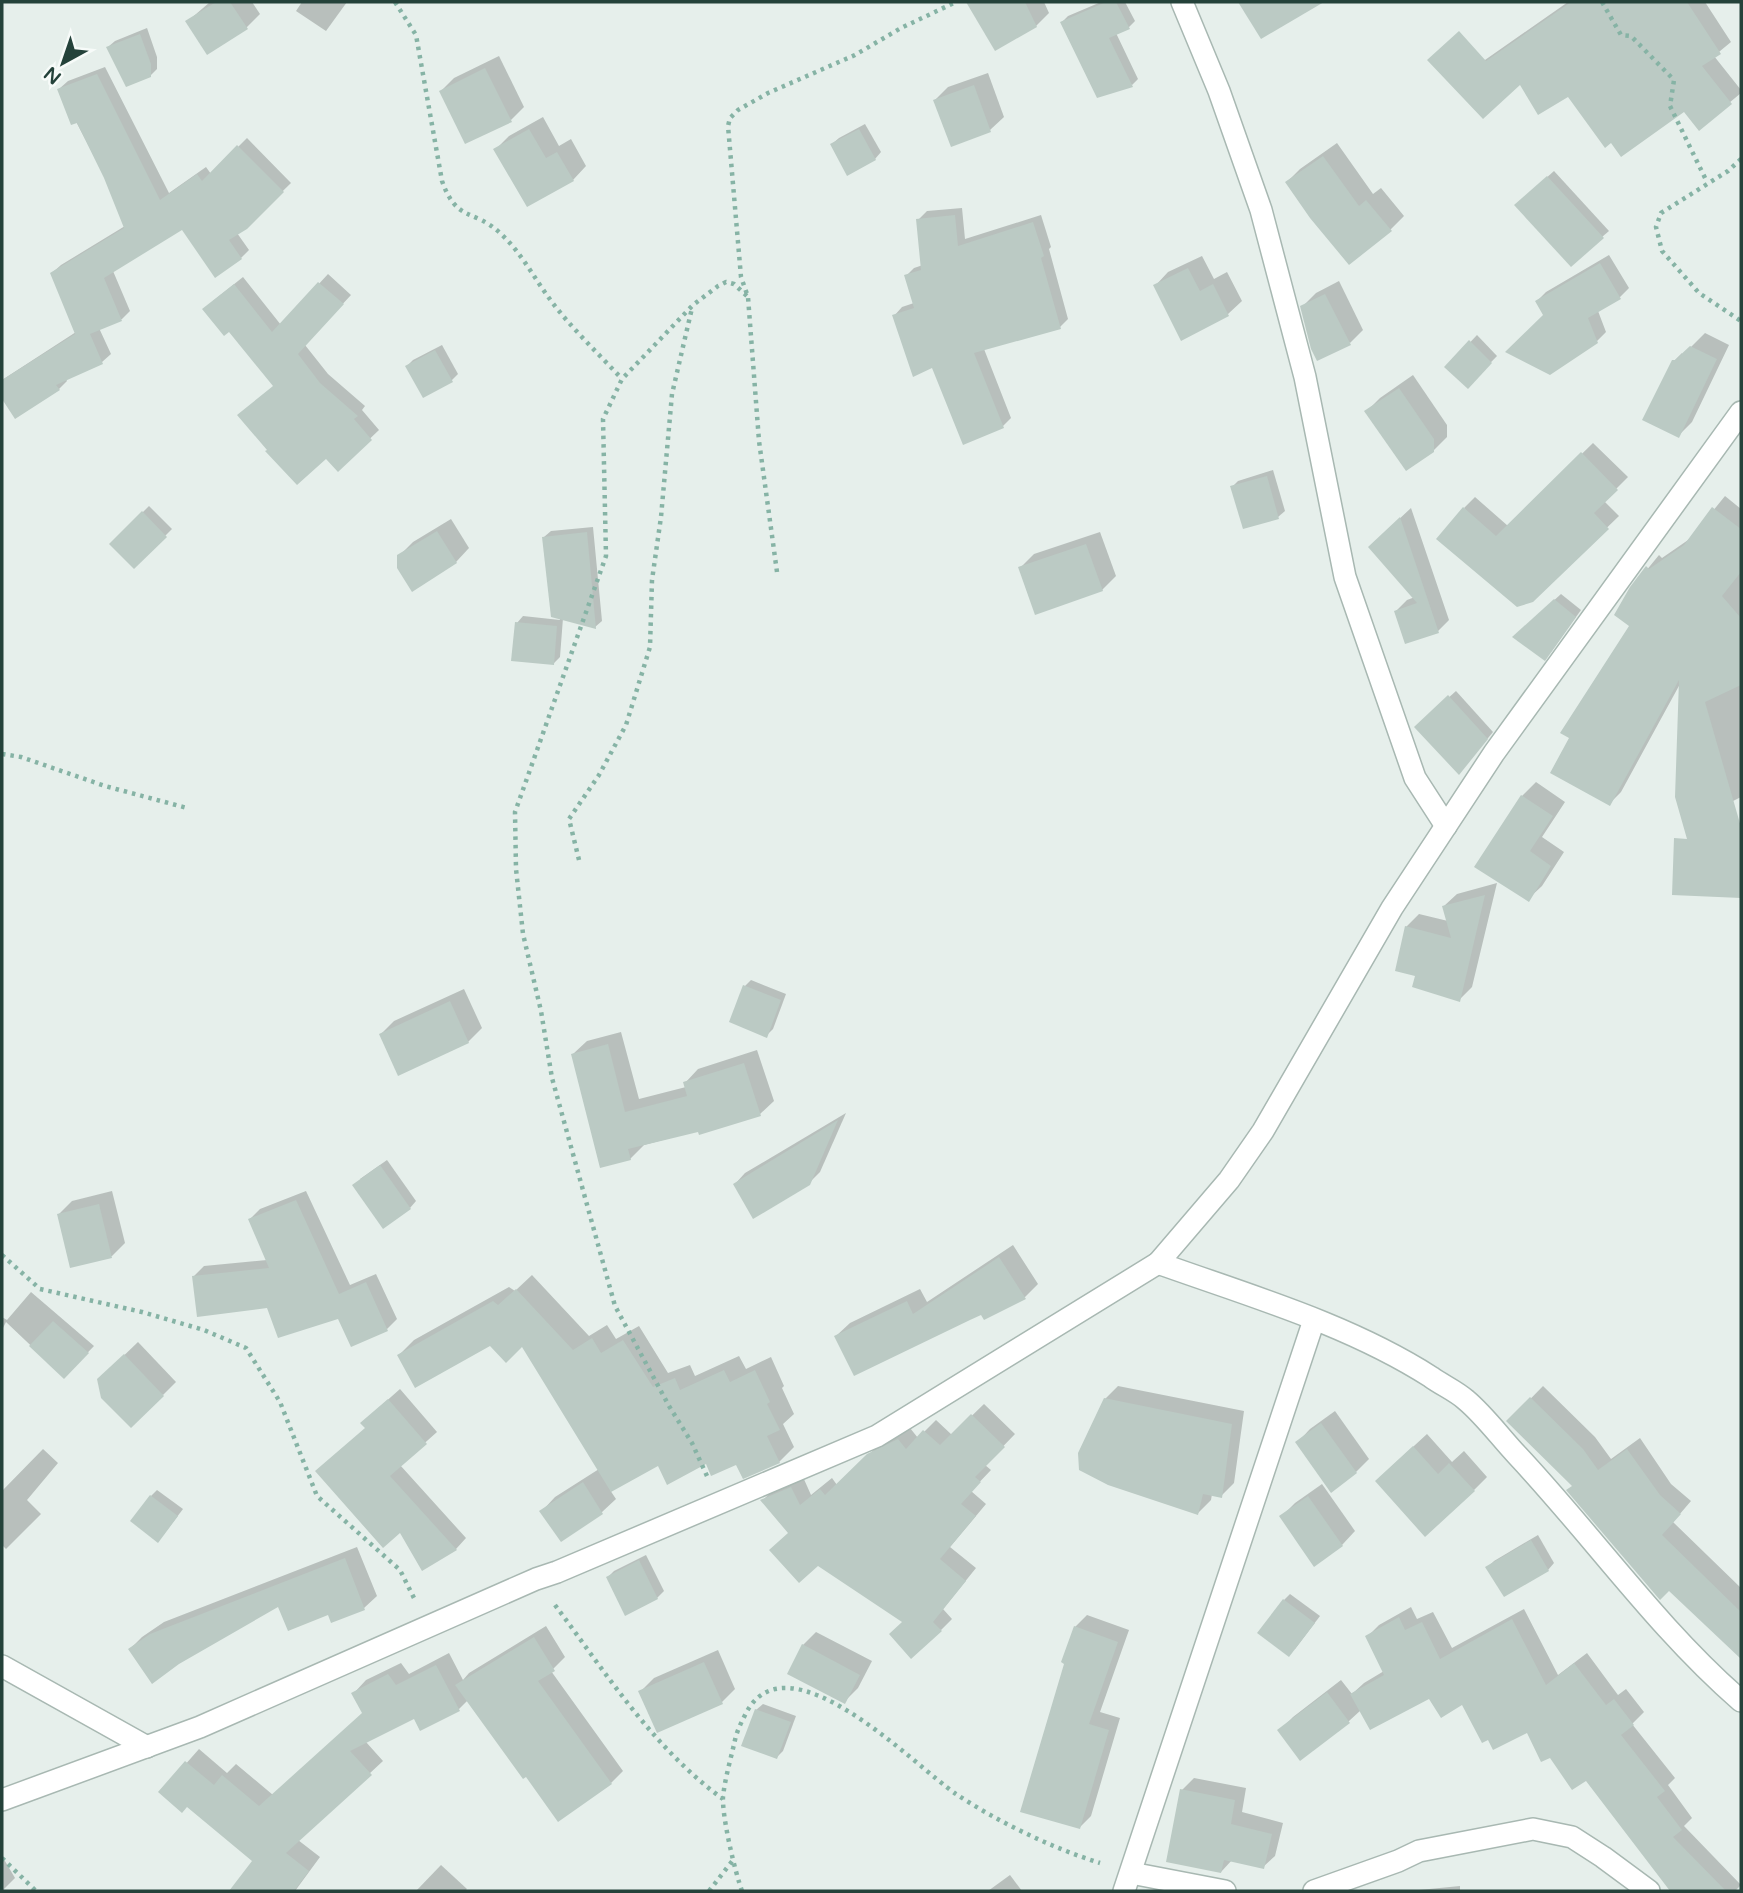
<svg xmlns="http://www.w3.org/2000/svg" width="1743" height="1893" font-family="'Varela Round',sans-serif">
<rect width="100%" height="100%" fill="#e6efeb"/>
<g fill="#0003">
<polygon points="210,2 252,2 260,14 246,28 188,21"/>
<polygon points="302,2 347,2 326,31 296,11"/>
<polygon points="981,2 1044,2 1049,13 1036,26 973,10"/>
<polygon points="1101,2 1125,2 1135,21 1129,27 1116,33 1138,79 1132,85 1062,22 1068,16"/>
<polygon points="1568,2 1705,2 1731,42 1714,56 1741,90 1741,93 1699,128 1684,109 1568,95 1520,82 1465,74"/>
<polygon points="147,28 157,57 157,69 150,76 108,47 115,41"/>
<polygon points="499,56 524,107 511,120 441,91 454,78"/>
<polygon points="105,67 169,193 206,167 211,174 247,138 291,183 246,227 237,233 249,250 241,258 183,228 113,271 130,311 122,319 99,328 111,354 102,362 66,379 67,381 59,389 15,417 2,396 2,380 76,332 52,273 61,265 125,226 105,177 59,89 68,81"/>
<polygon points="988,73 1004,117 990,130 935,100 948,87"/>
<polygon points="543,117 559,146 571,139 586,166 573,180 496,149 509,136"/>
<polygon points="865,124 881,152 875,159 832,144 839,138"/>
<polygon points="1337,143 1373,194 1381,188 1404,216 1390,230 1287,182 1300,169"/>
<polygon points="1554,171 1609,231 1602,237 1523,199"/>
<polygon points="962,208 965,239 1041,215 1051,247 1049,249 1068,319 1060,327 984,349 1011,418 1003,426 933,366 894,316 902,307 914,303 906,276 914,268 923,265 918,220 927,211"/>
<polygon points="1609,255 1629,288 1620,297 1598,311 1606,332 1597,341 1545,315 1537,301 1546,292"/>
<polygon points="1202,256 1214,279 1227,272 1242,301 1228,314 1181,338 1155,286 1168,272"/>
<polygon points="328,274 351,295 305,345 328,374 365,406 362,410 379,430 338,469 213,301 243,277 281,325"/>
<polygon points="1339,281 1363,330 1350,343 1302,307 1316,293"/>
<polygon points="1705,333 1729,345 1692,422 1678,436 1674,361 1682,353 1682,356"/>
<polygon points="1477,335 1497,356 1468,386 1447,367"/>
<polygon points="442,345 458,374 451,381 407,366 413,360"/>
<polygon points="1413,375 1447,425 1447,437 1433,451 1367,411 1380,398"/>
<polygon points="1593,443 1628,477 1604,501 1619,516 1532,600 1464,508 1475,497 1508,526"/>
<polygon points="1273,470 1285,511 1278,517 1232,487 1238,481"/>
<polygon points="1725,496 1741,509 1741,797 1685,825 1680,684 1621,792 1609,804 1632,625 1632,588 1659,555 1662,558 1691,538"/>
<polygon points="149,506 172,529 134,567 111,544"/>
<polygon points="1411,508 1449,620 1438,631 1406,642 1396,611 1407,600 1415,597 1381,536"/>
<polygon points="451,519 469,548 456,562 399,556 413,542"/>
<polygon points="593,527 602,621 595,627 563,618 560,657 554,663 517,623 523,616 560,620 544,537 551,531"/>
<polygon points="1100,532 1116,576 1102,590 1020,568 1034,554"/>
<polygon points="1561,594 1581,610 1551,652 1515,636"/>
<polygon points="1456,691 1493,732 1465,766 1416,727"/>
<polygon points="1536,782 1565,802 1542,837 1564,852 1542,886 1528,899 1477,866 1522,796"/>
<polygon points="1497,883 1472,987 1459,1000 1417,975 1406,927 1419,914 1448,921 1444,906 1457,894"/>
<polygon points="751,980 786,994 773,1029 767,1035 745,986"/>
<polygon points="464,989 482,1028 468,1042 381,1034 394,1021"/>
<polygon points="621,1032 639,1099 686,1087 685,1083 698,1069 757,1050 774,1101 760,1114 644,1145 630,1159 573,1054 587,1041"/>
<polygon points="846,1113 820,1172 809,1183 735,1184 745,1173"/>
<polygon points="387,1160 416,1201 410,1208 360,1179"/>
<polygon points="112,1191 125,1243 112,1256 71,1265 59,1214 72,1201"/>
<polygon points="306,1191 350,1285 376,1274 397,1319 387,1329 194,1276 204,1266 267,1260 250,1219 260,1209"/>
<polygon points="1013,1245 1038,1284 1025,1297 836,1336 850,1323 920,1289 927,1302"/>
<polygon points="532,1275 589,1336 607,1325 616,1339 639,1326 668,1373 690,1365 695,1376 739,1356 746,1369 771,1357 784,1386 782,1388 794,1414 783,1424 794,1447 779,1462 658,1463 610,1490 616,1499 602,1512 561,1540 542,1511 555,1497 599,1469 523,1345 490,1343 399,1355 414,1340 509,1287 515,1291"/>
<polygon points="31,1292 94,1346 64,1377 6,1322 2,1330 2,1317 7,1320"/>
<polygon points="138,1342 176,1382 163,1395 113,1366"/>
<polygon points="1118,1386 1244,1411 1234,1483 1221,1496 1212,1494 1211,1500 1198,1513 1105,1399"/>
<polygon points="1543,1386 1595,1437 1611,1459 1640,1438 1671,1484 1691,1501 1673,1522 1741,1588 1741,1657 1669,1588 1574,1486 1509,1421"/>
<polygon points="400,1389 437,1432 400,1465 466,1538 456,1549 423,1568 366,1427 374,1412"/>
<polygon points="984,1404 1015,1434 985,1465 991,1470 971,1491 986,1504 950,1547 976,1568 943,1609 952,1619 941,1630 904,1621 818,1564 763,1500 774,1489 803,1477 811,1495 832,1478 837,1485 881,1443 910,1428 918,1438 936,1420 952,1435"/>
<polygon points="1335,1411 1369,1459 1356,1472 1297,1443 1310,1429"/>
<polygon points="1427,1434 1452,1462 1464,1451 1487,1477 1474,1490 1390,1468"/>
<polygon points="43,1449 58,1463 27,1500 41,1514 6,1549 2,1545 2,1491"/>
<polygon points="1322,1484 1355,1531 1342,1545 1282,1516 1295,1503"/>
<polygon points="157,1490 183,1509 164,1534 151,1496"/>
<polygon points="1538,1535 1554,1563 1548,1570 1488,1567 1494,1561"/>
<polygon points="357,1547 377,1596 364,1608 332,1621 329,1613 279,1604 130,1649 142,1637 164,1622"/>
<polygon points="646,1555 664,1591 657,1598 626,1613 608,1577 614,1571"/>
<polygon points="1290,1594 1320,1616 1295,1649 1284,1600"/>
<polygon points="1411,1607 1417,1619 1433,1612 1452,1648 1524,1609 1558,1675 1587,1653 1618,1695 1626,1689 1644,1712 1632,1724 1675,1778 1668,1785 1692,1818 1684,1826 1741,1885 1735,1891 1672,1891 1586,1779 1550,1756 1528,1730 1463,1703 1429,1696 1361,1710 1349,1721 1300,1759 1279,1731 1293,1717 1341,1680 1352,1694 1364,1683 1384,1671 1367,1637 1379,1625"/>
<polygon points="1087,1615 1129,1630 1100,1712 1120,1718 1091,1816 1079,1828 1075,1627"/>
<polygon points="546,1626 565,1657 551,1671 623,1771 611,1783 468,1700 459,1709 421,1729 415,1717 366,1742 383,1761 298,1840 320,1857 295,1891 252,1891 239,1881 255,1861 187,1805 161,1792 199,1749 227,1773 236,1764 273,1795 364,1713 354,1693 366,1680 401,1663 409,1674 449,1653 463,1680 469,1673"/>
<polygon points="816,1632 872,1661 858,1688 844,1702 803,1645"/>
<polygon points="718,1650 735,1689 722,1702 641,1691 654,1678"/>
<polygon points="763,1704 796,1716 783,1751 777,1757 756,1710"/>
<polygon points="1194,1778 1246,1788 1242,1812 1283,1823 1275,1856 1263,1867 1232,1860 1221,1872 1182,1790"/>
<polygon points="2,1856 15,1878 2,1891"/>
<polygon points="441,1865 467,1889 465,1891 416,1891"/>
<polygon points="1010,1875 1022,1891 988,1891"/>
<polygon points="1460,1886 1460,1891 1418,1891 1419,1890"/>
</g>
<g fill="#bbcac4">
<polygon points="216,2 230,2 248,29 207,55 185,21"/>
<polygon points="966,2 1025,2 1037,27 995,51"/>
<polygon points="1106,2 1116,2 1130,29 1109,38 1133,87 1097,98 1060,22"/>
<polygon points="1238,2 1324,2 1261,39"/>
<polygon points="1571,2 1687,2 1721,54 1702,66 1732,104 1699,131 1684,112 1621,157 1611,143 1605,148 1568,97 1538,115 1520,85 1483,119 1427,60 1459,31 1486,61"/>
<polygon points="140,34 151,64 151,77 126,87 106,47"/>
<polygon points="485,68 512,122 465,144 439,91"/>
<polygon points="97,74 160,200 197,174 202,181 237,145 284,192 247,229 229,240 242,259 215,278 182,230 104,278 122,321 90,334 103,364 56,385 60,390 15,419 2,399 2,380 75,334 50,273 124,228 104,178 77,123 71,125 57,89"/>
<polygon points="974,85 991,132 951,147 933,100"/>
<polygon points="529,129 546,158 557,152 574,181 527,207 493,149"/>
<polygon points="859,129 876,160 847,176 830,144"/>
<polygon points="1323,156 1359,206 1366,200 1392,231 1349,265 1310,218 1285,182"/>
<polygon points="1547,176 1604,238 1571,267 1514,205"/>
<polygon points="955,215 958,246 1033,222 1044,256 1041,258 1061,329 974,353 1004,428 963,445 932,368 913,377 892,315 914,308 904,275 921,270 916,219"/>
<polygon points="1600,263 1621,299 1588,318 1598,343 1550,375 1505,352 1543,315 1535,301"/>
<polygon points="1188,268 1200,291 1213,284 1229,316 1181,341 1153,285"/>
<polygon points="318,282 344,304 298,354 320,383 358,416 354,419 372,440 338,472 326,459 297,485 265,451 267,450 237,415 273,386 229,332 224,336 202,309 234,284 272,332"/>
<polygon points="1325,294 1351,345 1317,361 1311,349 1300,306"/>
<polygon points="1469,340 1492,363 1468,389 1444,367"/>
<polygon points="1690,346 1717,359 1679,438 1642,420 1672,360 1675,360"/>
<polygon points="435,350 453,382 423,398 405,366"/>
<polygon points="1399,388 1434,439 1434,452 1406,471 1364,411"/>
<polygon points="1581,452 1618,490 1594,513 1609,529 1533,602 1517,607 1436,539 1463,507 1496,536"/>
<polygon points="1267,476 1279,519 1243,529 1230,486"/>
<polygon points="1712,507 1741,529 1741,572 1722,596 1741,618 1741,685 1705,702 1741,827 1741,898 1672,895 1674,838 1687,839 1675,797 1679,680 1610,806 1550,773 1569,738 1560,733 1629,626 1614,615 1630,587 1646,566 1649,569 1684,545"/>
<polygon points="142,511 167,537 134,569 109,544"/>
<polygon points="1400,517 1439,633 1405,644 1394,611 1417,603 1368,547"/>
<polygon points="437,531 457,563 412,592 397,568 397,555"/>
<polygon points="587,532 596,629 551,617 542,537"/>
<polygon points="1086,544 1103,591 1035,615 1018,567"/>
<polygon points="1554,599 1576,617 1545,661 1512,637"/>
<polygon points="515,622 557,626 554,665 511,661"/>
<polygon points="1448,695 1488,739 1459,775 1414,727"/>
<polygon points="1521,795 1553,816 1530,851 1551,866 1529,902 1474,867"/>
<polygon points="1485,895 1460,1002 1412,987 1415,976 1395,971 1405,926 1451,938 1442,906"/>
<polygon points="743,985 781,1000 767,1038 729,1022"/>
<polygon points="450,1001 469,1043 398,1076 379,1034"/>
<polygon points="608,1044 625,1112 687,1096 683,1082 744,1063 761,1116 699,1135 698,1132 628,1149 631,1160 600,1168 571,1054"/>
<polygon points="838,1120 810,1185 753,1219 733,1184"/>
<polygon points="380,1165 411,1209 383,1229 352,1185"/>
<polygon points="296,1200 339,1294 366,1282 388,1331 351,1347 338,1319 278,1338 267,1308 197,1317 192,1276 269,1268 248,1219"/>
<polygon points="99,1204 112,1258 70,1268 57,1214"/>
<polygon points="999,1257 1026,1299 984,1320 981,1315 970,1320 854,1376 834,1336 907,1301 913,1314"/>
<polygon points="516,1289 573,1350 592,1338 601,1353 623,1340 653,1387 675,1378 680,1390 724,1370 730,1382 755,1370 770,1402 767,1404 780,1430 767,1436 780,1463 743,1479 736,1465 711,1476 706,1464 667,1485 658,1466 611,1492 522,1347 506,1363 490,1346 415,1388 397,1355 493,1301 498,1305"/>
<polygon points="53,1321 89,1353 64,1379 29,1346"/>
<polygon points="124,1354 164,1396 131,1428 101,1398 97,1379"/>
<polygon points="1530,1397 1583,1449 1598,1470 1627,1449 1660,1495 1681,1514 1662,1535 1741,1612 1741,1659 1669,1591 1660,1600 1566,1490 1572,1486 1506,1421"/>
<polygon points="1104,1398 1232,1424 1222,1498 1203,1494 1198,1515 1108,1485 1079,1470 1078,1453"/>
<polygon points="388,1399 427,1444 390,1476 457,1550 422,1571 400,1533 383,1548 315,1471 365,1428 360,1423"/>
<polygon points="971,1414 1005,1447 975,1477 981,1482 961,1504 976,1516 940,1559 966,1581 933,1622 942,1631 911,1659 889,1634 902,1622 818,1566 799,1583 769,1550 788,1533 760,1500 791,1487 800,1505 820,1489 825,1495 867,1454 898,1439 906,1449 923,1430 940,1445"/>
<polygon points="1321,1423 1357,1473 1331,1493 1295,1442"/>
<polygon points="1413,1446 1438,1474 1449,1463 1475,1491 1425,1537 1375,1481"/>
<polygon points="583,1482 603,1514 561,1542 539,1511"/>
<polygon points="150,1495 178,1516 158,1543 130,1521"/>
<polygon points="1308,1496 1343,1546 1314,1567 1279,1516"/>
<polygon points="1531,1540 1549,1571 1504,1597 1485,1567"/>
<polygon points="345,1558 365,1610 331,1623 328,1615 288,1631 278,1607 179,1664 152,1684 128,1649 150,1634"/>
<polygon points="639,1560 658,1599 625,1616 606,1577"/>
<polygon points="1283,1599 1315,1623 1289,1657 1257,1633"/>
<polygon points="1399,1617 1405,1630 1422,1622 1440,1659 1512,1619 1546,1685 1574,1663 1606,1705 1614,1699 1634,1725 1621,1735 1665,1791 1657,1797 1682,1830 1673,1837 1726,1891 1670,1891 1586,1781 1572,1790 1550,1758 1541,1762 1527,1733 1493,1750 1488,1740 1482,1743 1462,1705 1441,1718 1429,1699 1370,1730 1350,1694 1384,1675 1365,1636"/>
<polygon points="1074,1626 1118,1642 1089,1724 1109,1730 1080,1829 1020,1812 1064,1664 1061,1662"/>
<polygon points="534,1637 555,1671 538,1681 612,1784 558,1822 526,1777 523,1779 455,1685"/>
<polygon points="802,1644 860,1675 845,1704 787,1674"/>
<polygon points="704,1662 723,1704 657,1733 638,1691"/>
<polygon points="436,1665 460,1711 420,1731 414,1719 350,1751 372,1775 286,1853 309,1871 294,1891 229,1891 252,1861 187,1807 182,1813 158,1792 185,1761 214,1785 222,1775 259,1806 362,1713 351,1693 388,1674 396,1685"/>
<polygon points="1327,1692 1350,1723 1300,1761 1277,1730"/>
<polygon points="755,1709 791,1722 777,1759 741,1746"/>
<polygon points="1180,1789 1235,1800 1231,1824 1272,1834 1264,1869 1224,1860 1221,1873 1166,1862"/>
</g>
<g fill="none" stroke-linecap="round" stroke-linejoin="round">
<defs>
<g id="minor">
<polyline points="1182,2 1219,91 1261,210 1305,377 1345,577 1415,778 1446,826"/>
<path d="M1741 412 1494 753 1392 908 1263 1131 1229 1180 1158 1263C1250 1296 1348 1324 1431 1377 1442 1385 1456 1391 1466 1400 1485 1416 1500 1437 1517 1455 1593 1536 1657 1628 1741 1701"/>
<polyline points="2,1666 147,1747"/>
<polyline points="2,1800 200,1727 536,1579 557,1572 877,1436 1158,1263"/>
<polyline points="1131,1873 1225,1891"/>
<polyline points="1124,1891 1314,1320"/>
<polyline points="1314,1891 1398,1861 1419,1851 1533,1829 1572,1837 1603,1857 1649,1891"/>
</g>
</defs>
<use href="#minor" stroke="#a8b8b2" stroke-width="24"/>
<g stroke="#86b3a5" stroke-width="4.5" stroke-dasharray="3.5 5" stroke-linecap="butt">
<path d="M395 2 416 35 442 181C457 223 473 208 500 233 520 251 533 276 549 298 570 327 597 352 622 379"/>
<polyline points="1602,2 1621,35 1631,36 1674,80 1670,106 1707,182"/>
<polyline points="1741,159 1728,171 1661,213 1656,227 1662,251 1699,293 1741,321"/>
<polyline points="777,572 759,441 748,297 741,277 728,126 730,118 738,110 768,93 855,55 901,28 956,2"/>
<polyline points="2,754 21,757 105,786 187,808"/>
<polyline points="579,860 569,819 599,775 626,725 650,647 652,580 661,517 672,394 692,308"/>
<polyline points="2,1255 40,1289 142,1312 204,1330 246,1348 280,1402 317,1496 400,1570 414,1598"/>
<polyline points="707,1476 692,1443 669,1406 615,1306 552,1078 541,1011 523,934 516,869 515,812 606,556 603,419 622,379 693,305 718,286 726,282 734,284 748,297"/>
<path d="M555 1605C606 1673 653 1748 723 1799"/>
<polyline points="2,1858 36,1891"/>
<polyline points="709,1891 733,1860"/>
<path d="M742 1891C735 1872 722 1817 723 1797 725 1778 731 1758 735 1740 737 1731 741 1723 745 1715 786 1631 916 1767 956 1794 998 1822 1052 1848 1100 1863"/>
</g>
<use href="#minor" stroke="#fff" stroke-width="21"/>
</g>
<rect width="1743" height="1893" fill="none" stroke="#24423a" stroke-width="7"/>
<g transform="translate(63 63) rotate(220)" stroke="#f7fbf9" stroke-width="5" paint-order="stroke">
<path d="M0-5L12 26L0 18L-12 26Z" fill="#24423a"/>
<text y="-10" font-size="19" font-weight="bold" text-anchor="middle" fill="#24423a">N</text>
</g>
</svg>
